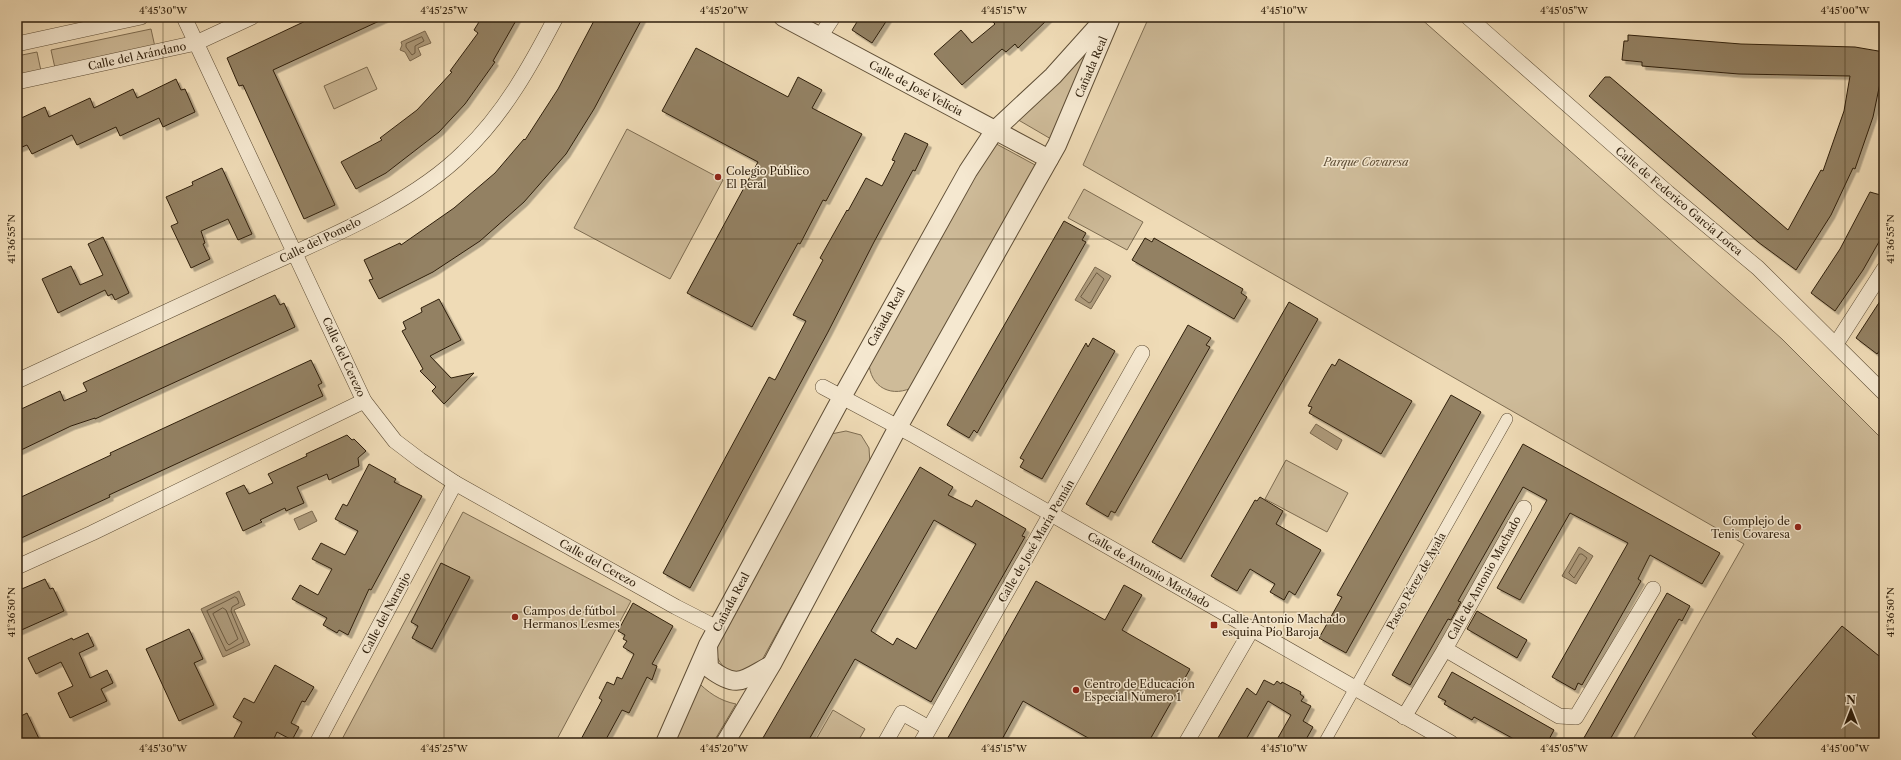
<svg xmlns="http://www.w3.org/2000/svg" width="1901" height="760" font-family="'Libre Caslon Text',serif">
<defs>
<filter id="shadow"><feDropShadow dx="3.5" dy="3.5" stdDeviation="0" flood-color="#0004"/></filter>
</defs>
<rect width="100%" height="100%" fill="#efdbb6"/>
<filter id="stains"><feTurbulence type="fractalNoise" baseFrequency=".005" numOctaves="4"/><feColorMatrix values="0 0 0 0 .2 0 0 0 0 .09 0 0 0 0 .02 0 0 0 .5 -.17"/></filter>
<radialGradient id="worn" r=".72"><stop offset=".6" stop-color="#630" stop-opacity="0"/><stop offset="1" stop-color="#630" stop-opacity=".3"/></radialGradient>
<g fill="#cebb99" stroke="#7e6d52">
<polygon points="1149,17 1419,17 1782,339 1884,441 1884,743 1631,743 1744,544 1083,165"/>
<polygon points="1103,23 1051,139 1015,118"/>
<polygon points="151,29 155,47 55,68 51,50"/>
<polygon points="37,52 41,71 17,76 17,56"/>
<polygon points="367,67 377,89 334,109 324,86"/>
<polygon points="627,129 723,180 670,279 574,228"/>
<path d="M991 141 1037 166 915 386C893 399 869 388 869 361Z"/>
<polygon points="1084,189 1143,222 1127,250 1068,218"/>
<path d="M846 431 861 435 869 448 870 464 762 660C756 664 749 669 743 671 724 677 716 658 713 643L831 434Z"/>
<polygon points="1286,460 1348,493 1327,532 1265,499"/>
<polygon points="463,512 631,601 555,743 340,743"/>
<path d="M696 680C707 692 720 701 736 704L713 743H669Z"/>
<polygon points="833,710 865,729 857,743 814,743"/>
</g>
<g fill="#ae9b7c" stroke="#7b694f">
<polygon points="425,31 431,43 418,48 421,55 410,61 405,52 400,50 402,45 401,42"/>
<polygon points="1095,267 1111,276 1091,309 1075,300"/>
<polygon points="1316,424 1342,440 1337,450 1310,433"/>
<polygon points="312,511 317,521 299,530 294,519"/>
<polygon points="1579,547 1593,556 1576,584 1562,576"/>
<polygon points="239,591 245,605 234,610 250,645 223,657 201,609"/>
</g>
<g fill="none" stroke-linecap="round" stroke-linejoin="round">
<g stroke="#6e5d44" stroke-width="1">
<polygon points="422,37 424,41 415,46 415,53 412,55 406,47 406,44"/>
<polygon points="1097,273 1104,279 1091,302 1089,303 1081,297"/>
<polygon points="1580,554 1582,554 1587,558 1574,578 1569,573"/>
<polygon points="235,597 237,598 239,603 232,607 231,611 244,642 226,651 207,611"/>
<polygon points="223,608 226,610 238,639 229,645 227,643 213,614"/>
</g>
</g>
<g fill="#938164" stroke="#2f1f0c" fill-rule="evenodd" filter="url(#shadow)">
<polygon points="314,17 388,17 273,70 335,205 304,219 243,85 239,86 227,58"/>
<polygon points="482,17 518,17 493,61 495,62 465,104 439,132 386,173 356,189 341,162 382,140 380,138 417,110 452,72 450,71 478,33 474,30"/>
<polygon points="596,17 643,17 594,109 566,154 524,202 480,241 433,272 379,299 369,280 373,279 364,260 400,243 401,245 454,208 495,173 524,139 525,140 558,89"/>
<polygon points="860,17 889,17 872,43 852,30"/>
<polygon points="988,17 1050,17 1018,48 1015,44 1006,52 1002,49 962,85 934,54 961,30 972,43 995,24"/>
<polygon points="1628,35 1741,44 1855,47 1884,52 1884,64 1873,117 1855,169 1853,168 1831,215 1796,270 1758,242 1589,96 1605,77 1610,77 1788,230 1821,170 1823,171 1844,111 1850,76 1739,74 1642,66 1642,62 1622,60 1624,41 1628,41"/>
<polygon points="696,48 788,97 798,77 822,90 812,108 862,134 826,201 823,200 800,244 798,243 752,327 687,293 758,162 662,111"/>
<polygon points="176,79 181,90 185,89 195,112 163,127 159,118 120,136 116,127 77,145 72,135 32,154 27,145 17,149 17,120 45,107 49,117 90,98 94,108 133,89 137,98"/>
<polygon points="905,133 928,144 915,171 913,170 874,242 828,332 690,588 663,573 769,377 775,380 806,321 793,315 823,260 820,258 847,210 848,211 866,178 882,186 895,161 892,160"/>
<polygon points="222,168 252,234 238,240 228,219 201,231 205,243 203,244 210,259 191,268 171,226 178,223 166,197 193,185 192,182"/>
<polygon points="1870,192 1884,196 1884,233 1863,270 1835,311 1811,293 1840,249"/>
<polygon points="1064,221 1086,233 1082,240 1086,242 977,433 974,430 969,438 947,425"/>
<polygon points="103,237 129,293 115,300 112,294 108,296 105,290 58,313 42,279 71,266 80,285 103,275 88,244"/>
<polygon points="1145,238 1152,242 1154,238 1243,289 1241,293 1247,297 1234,319 1132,260"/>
<polygon points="275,295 280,305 284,303 295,327 95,419 95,418 71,426 17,452 17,411 60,391 64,401 87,391 83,383"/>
<polygon points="1884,295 1884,345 1877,354 1856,338"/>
<polygon points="439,299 461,340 430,356 451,378 474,373 444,404 432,391 436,387 420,371 423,369 402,331 406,329 403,322 422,312 421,308"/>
<polygon points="1289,302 1318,319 1181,559 1152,542"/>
<polygon points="1188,325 1211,338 1206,345 1210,347 1115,513 1111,511 1108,517 1086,504"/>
<polygon points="1093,338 1115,351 1042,479 1020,467 1024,460 1020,458 1086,343 1088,347"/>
<polygon points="1339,359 1412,401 1381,454 1309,413 1312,407 1308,406 1326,374 1332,364 1335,366"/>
<polygon points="311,360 322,383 318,385 323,396 109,495 110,497 17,540 17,499 111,455 110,453"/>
<polygon points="1451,395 1481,412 1346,653 1319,638 1342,597 1337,595"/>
<polygon points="347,435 352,440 354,439 366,451 358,458 359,466 329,480 327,474 297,487 304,503 286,511 285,508 260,520 262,522 243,531 226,493 244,485 249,494 273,483 268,474 307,456 306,454"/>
<polygon points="1523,444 1720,553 1702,584 1650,555 1638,579 1641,581 1582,685 1578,683 1575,690 1552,677 1628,543 1570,513 1520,600 1497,588 1547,500 1523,487 1458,601 1461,602 1451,620 1448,619 1410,685 1392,675"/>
<polygon points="369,464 396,479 394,482 422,496 371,590 369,589 348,635 339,630 337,633 323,625 327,618 292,599 300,585 318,595 332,569 312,559 321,543 345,555 358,531 335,519 343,504 347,506"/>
<path d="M920 467 953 487 948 495 972 507 976 500 1026 529 1022 536 1025 537 931 702 855 659 807 743H760ZM934 520 976 544 916 649 897 638 893 645 871 631Z"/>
<polygon points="1260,497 1283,511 1276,524 1321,550 1295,595 1289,591 1284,600 1270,592 1275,584 1250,569 1237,591 1211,576 1255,500 1257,501"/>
<polygon points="441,563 470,577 432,649 412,638 418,626 411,622"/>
<polygon points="45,579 50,589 53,588 64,611 17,632 17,591"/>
<polygon points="1036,581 1105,620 1124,585 1142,595 1122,630 1190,669 1148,743 1097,743 1023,701 1000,743 945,743"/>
<polygon points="1667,593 1690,606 1682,621 1679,619 1608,743 1581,743"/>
<polygon points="633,603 673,626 652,664 657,666 652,680 647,677 629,713 622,710 604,743 579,743 602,700 599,698 607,682 614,685 617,677 622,679 634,654 623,647 627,641 623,639 625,635 618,631"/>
<polygon points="1477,611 1527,640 1517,658 1467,629"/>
<polygon points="1842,626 1884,660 1884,739 1881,743 1763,743 1752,734"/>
<polygon points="189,629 203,659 194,663 214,705 179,721 146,649"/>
<polygon points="88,633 94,646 79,653 90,678 107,670 113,683 101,689 107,701 70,718 58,693 73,686 61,662 36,674 28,658 72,638 73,640"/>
<polygon points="275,665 314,687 305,702 302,701 291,723 299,727 292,740 277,732 272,743 231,743 242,722 233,717 244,698 254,703"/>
<polygon points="1452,672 1554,730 1547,743 1521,743 1474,717 1472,720 1444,704 1446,701 1438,697"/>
<polygon points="1264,680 1274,685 1277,681 1281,684 1282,682 1301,692 1300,694 1304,697 1301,701 1311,706 1303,721 1313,727 1304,743 1275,743 1291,715 1268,701 1244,743 1215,743 1247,688 1256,695"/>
<polygon points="27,713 41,743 17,743 17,718"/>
</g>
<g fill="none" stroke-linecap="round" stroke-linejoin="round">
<defs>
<polyline id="pedestrian" points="1324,743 1507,419"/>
<g id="minor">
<polyline points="184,17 364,401 395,441 420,460 455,483 676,607 717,628"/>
<polyline points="1468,17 1668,193 1758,268 1884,393"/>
<polyline points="820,37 833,17"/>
<polyline points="17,44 141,17"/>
<polyline points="17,82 196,43 252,17"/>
<polyline points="1836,344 1884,269"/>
<path d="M17 381C98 343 180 306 261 268 327 238 412 204 464 152 504 114 531 65 556 17"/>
<polyline points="823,387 915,436 1451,743"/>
<polyline points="17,567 92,533 364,401"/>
<polyline points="1445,649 1559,716 1576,717 1653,589"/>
<polyline points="1404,717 1445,649 1524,508"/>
<polyline points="317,743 455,483"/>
<polyline points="885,743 902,713 929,728"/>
<polyline points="921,743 1142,353"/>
<polyline points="1186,743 1252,629"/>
</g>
<g id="tertiary">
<polyline points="783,17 1049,159"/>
<path d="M708 646 709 668C738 690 743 680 771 665"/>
<polyline points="665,743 708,645 842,397 968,171 995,130 1053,76 1097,27 1103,17"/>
<polyline points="725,743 772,664 898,427 1057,145 1110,20"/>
</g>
</defs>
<use href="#pedestrian" stroke="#5f4e36" stroke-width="12"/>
<use href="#minor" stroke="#5f4e36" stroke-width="16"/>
<use href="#tertiary" stroke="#5f4e36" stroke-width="20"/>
<use href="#pedestrian" stroke="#f5e8d0" stroke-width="11"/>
<use href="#minor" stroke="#f5e8d0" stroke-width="15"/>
<use href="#tertiary" stroke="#f5e8d0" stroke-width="18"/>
</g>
<path fill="none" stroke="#2f1f0c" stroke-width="1" stroke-opacity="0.45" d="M163 17V743M444 17V743M724 17V743M1004 17V743M1284 17V743M1564 17V743M1845 17V743M17 239H1884M17 612H1884"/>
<g fill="#8f2418" stroke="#f5e8d0" stroke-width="1.5">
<circle cx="718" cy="177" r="4"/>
<circle cx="1798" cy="527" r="4"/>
<circle cx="515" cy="617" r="4"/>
<rect x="1210" y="621" width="8" height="8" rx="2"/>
<circle cx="1076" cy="690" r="4"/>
</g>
<g text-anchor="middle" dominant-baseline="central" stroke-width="3" stroke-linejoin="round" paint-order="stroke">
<g font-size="11" fill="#2f1f0c" stroke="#f5e8d0">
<text transform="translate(137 56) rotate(-12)">Calle del Arándano</text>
<text transform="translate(1091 67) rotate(-67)">Cañada Real</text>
<text transform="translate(916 88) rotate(28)">Calle de José Velicia</text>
<text transform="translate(1679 201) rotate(40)">Calle de Federico García Lorca</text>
<text transform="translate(320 240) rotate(-26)">Calle del Pomelo</text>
<text transform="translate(886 317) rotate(-61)">Cañada Real</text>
<text transform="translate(344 357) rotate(65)">Calle del Cerezo</text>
<text transform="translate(1036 541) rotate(-60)">Calle de José María Pemán</text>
<text transform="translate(598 563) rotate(29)">Calle del Cerezo</text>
<text transform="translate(1149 570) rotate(30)">Calle de Antonio Machado</text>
<text transform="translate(1484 578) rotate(-61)">Calle de Antonio Machado</text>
<text transform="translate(1416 581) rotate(-61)">Paseo Pérez de Ayala</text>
<text transform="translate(731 602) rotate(-62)">Cañada Real</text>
<text transform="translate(386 613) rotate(-62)">Calle del Naranjo</text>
</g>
<g font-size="11" font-style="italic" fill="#5f4e36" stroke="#f5e8d0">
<text x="1366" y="162">Parque Covaresa</text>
</g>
<g font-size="11" fill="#2f1f0c" stroke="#f5e8d0" text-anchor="start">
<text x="726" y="171">Colegio Público<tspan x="726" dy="13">El Peral</tspan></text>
<text x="1790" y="521" text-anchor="end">Complejo de<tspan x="1790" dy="13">Tenis Covaresa</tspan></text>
<text x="523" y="611">Campos de fútbol<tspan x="523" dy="13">Hermanos Lesmes</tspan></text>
<text x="1222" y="619">Calle Antonio Machado<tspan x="1222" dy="13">esquina Pío Baroja</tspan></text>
<text x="1084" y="684">Centro de Educación<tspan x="1084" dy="13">Especial Número 1</tspan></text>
</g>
</g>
<rect width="1901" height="760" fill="none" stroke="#efdbb6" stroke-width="44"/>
<g transform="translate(1851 710)" stroke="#f5e8d0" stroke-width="3" paint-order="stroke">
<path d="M0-3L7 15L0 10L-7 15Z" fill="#2f1f0c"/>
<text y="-6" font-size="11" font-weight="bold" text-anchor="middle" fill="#2f1f0c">N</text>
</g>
<rect x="22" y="22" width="1857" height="716" fill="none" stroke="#2f1f0c" stroke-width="1.5"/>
<g font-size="10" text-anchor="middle" fill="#2f1f0c">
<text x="163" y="14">4°45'30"W</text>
<text x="444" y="14">4°45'25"W</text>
<text x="724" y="14">4°45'20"W</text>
<text x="1004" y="14">4°45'15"W</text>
<text x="1284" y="14">4°45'10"W</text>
<text x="1564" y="14">4°45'05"W</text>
<text x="1845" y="14">4°45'00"W</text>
<text transform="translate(11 239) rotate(-90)" y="4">41°36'55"N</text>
<text transform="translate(1890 239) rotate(-90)" y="4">41°36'55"N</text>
<text transform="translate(11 612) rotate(-90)" y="4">41°36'50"N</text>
<text transform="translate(1890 612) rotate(-90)" y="4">41°36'50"N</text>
<text x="163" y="752">4°45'30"W</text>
<text x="444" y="752">4°45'25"W</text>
<text x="724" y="752">4°45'20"W</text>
<text x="1004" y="752">4°45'15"W</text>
<text x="1284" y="752">4°45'10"W</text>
<text x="1564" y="752">4°45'05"W</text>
<text x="1845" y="752">4°45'00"W</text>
</g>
<rect width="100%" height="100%" filter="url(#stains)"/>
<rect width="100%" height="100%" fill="url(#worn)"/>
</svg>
